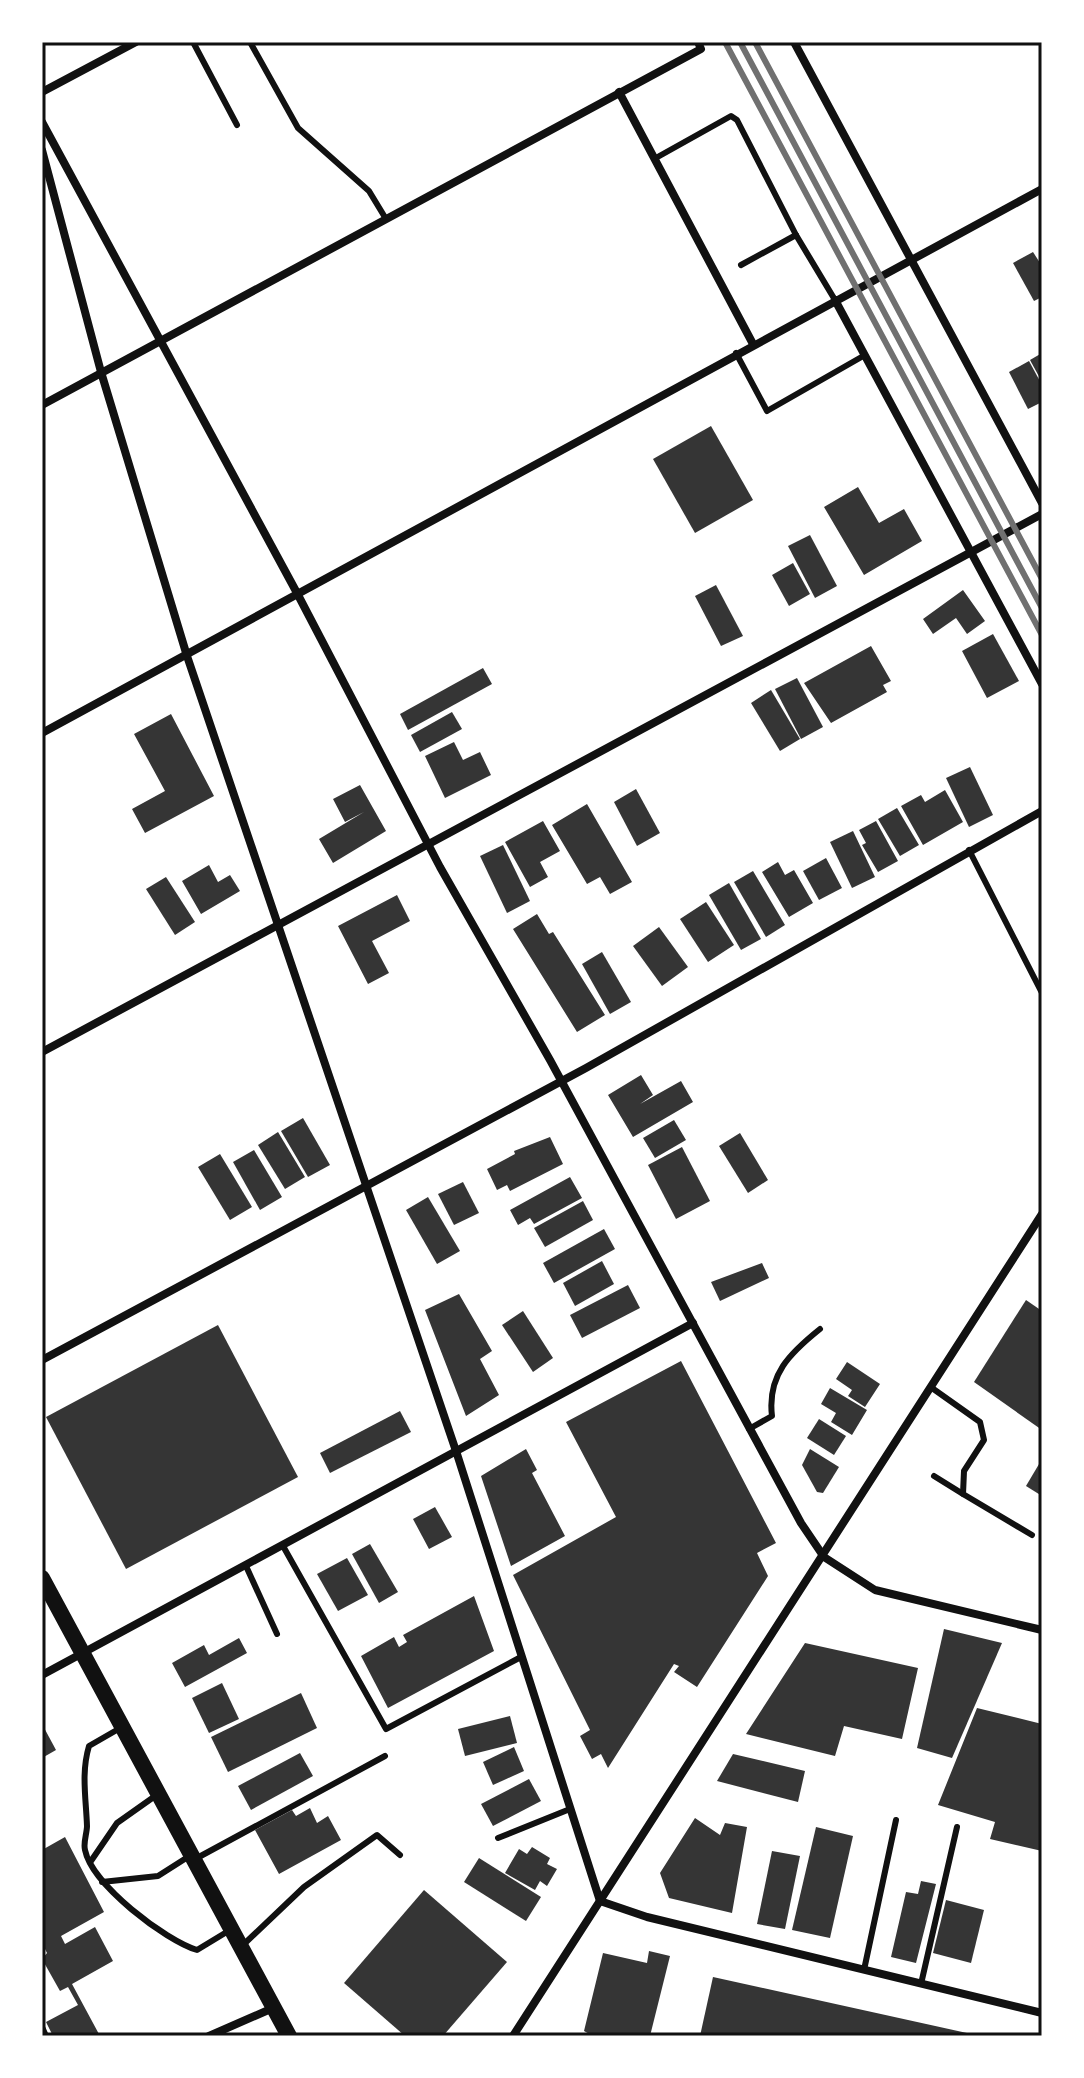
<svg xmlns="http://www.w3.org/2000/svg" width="1084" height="2078" font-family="'Work Sans',sans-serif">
<rect width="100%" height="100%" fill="#fff"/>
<g fill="#353535">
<polygon points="1033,252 1042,266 1042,297 1034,301 1013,263"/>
<polygon points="1042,353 1042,382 1030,360"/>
<polygon points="1029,361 1042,385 1042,402 1028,409 1009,372"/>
<polygon points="711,426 753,500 695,533 653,459"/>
<polygon points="858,487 879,523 904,509 922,541 864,575 824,507"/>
<polygon points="810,535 837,586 815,598 788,546"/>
<polygon points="793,563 810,594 789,606 772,575"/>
<polygon points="716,585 743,636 721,646 695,596"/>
<polygon points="963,590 985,621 967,634 956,618 933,634 923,619"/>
<polygon points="993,634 1019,681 987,698 962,651"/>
<polygon points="871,646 891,681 883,685 887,692 831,723 804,683"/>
<polygon points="483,668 492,684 408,730 400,714"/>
<polygon points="797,678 823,727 801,739 775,689"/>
<polygon points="771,690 800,739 780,751 751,703"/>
<polygon points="452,712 462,729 420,752 411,735"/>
<polygon points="171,714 214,796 145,833 132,809 165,791 134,734"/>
<polygon points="454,742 463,760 480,752 491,775 445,798 425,756"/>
<polygon points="970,767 993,815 969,827 946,778"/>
<polygon points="360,785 386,831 333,863 319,839 364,812 345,822 333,799"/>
<polygon points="636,789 660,833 637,846 614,802"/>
<polygon points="945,790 963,822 923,845 901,806 921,795 925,802"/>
<polygon points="587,804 632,882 610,894 600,877 587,884 552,825"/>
<polygon points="897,808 919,845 900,856 878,819"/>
<polygon points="543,821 560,851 540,862 548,877 530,887 505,842"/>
<polygon points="876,821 898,861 878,872 862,845 866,843 859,830"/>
<polygon points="853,831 875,877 852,888 830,842"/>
<polygon points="503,845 530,901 507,913 480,856"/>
<polygon points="826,858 842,888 819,900 803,871"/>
<polygon points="778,862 785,875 794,870 813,903 789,917 762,872"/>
<polygon points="209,865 218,882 230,875 240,891 201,914 182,881"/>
<polygon points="753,871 785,925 766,937 734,882"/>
<polygon points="166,877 195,922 175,935 146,889"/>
<polygon points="729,883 761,939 741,950 709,895"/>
<polygon points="397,895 410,921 372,941 389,973 368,984 338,926"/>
<polygon points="706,902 734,945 708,962 680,919"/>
<polygon points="537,914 549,934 553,932 605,1015 577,1032 513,929"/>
<polygon points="659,927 688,967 662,986 633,946"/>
<polygon points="602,952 631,1002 610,1014 582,964"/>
<polygon points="641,1075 653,1095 640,1104 681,1081 693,1102 633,1137 608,1095"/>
<polygon points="303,1118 330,1165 308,1177 281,1131"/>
<polygon points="674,1120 686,1140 655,1158 643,1138"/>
<polygon points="278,1132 305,1177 285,1189 258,1145"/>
<polygon points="740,1133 768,1180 748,1193 719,1146"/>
<polygon points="550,1137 563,1164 510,1191 507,1185 497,1190 487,1169 515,1154 514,1151"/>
<polygon points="682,1147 710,1201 676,1219 648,1165"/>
<polygon points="254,1150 282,1197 260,1210 233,1162"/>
<polygon points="220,1154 252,1207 230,1220 198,1167"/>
<polygon points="570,1177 582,1198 534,1224 530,1218 518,1225 510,1210"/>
<polygon points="463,1182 479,1213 454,1225 438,1194"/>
<polygon points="428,1197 460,1251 437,1264 406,1210"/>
<polygon points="583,1201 593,1220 545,1247 534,1228"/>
<polygon points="604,1229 615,1249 554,1283 543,1263"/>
<polygon points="602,1261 614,1284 575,1306 563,1283"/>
<polygon points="762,1263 769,1278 720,1301 711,1282"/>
<polygon points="628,1285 640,1308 582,1338 570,1315"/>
<polygon points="459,1294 492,1351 480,1359 499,1395 466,1416 425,1310"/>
<polygon points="1026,1300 1042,1311 1042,1430 974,1382"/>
<polygon points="523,1311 553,1358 533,1372 502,1325"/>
<polygon points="218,1325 298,1477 126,1569 46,1417"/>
<polygon points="681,1361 776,1543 757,1553 768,1576 697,1687 674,1672 679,1666 674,1664 608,1768 601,1754 592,1759 580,1736 590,1730 513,1575 616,1517 566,1422"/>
<polygon points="847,1362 880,1384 865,1407 848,1396 852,1390 836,1379"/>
<polygon points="830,1388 867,1410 852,1435 831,1422 836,1413 821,1404"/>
<polygon points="400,1411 411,1432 330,1473 320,1453"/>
<polygon points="819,1419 846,1436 834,1455 807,1438"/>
<polygon points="526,1449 537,1470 532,1473 565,1536 511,1566 481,1476"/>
<polygon points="810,1449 839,1467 823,1493 817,1492 802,1465"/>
<polygon points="1042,1459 1042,1496 1026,1486"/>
<polygon points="435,1507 452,1537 429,1549 413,1519"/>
<polygon points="370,1544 398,1592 379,1603 352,1554"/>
<polygon points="347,1558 368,1595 338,1611 317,1574"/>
<polygon points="474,1596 494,1651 388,1708 361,1656 394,1637 399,1647 407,1642 403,1635"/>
<polygon points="944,1629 1002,1643 952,1758 917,1748"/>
<polygon points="239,1638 247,1653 185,1687 172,1663 204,1645 209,1655"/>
<polygon points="805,1643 918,1668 902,1739 844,1726 835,1756 746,1734"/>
<polygon points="222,1683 239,1719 209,1733 192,1698"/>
<polygon points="301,1693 317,1728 228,1772 211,1737"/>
<polygon points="977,1708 1042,1724 1042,1851 990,1839 995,1822 938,1805"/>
<polygon points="510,1716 517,1743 465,1756 458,1729"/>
<polygon points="42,1724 56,1750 42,1758"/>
<polygon points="514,1747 524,1771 493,1785 483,1762"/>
<polygon points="300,1753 313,1776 251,1810 238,1786"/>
<polygon points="733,1754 805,1771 798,1802 717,1781"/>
<polygon points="529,1779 541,1801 493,1826 481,1804"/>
<polygon points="310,1808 317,1823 328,1816 341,1840 279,1874 255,1830 292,1810 296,1816"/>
<polygon points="695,1818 720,1835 725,1823 747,1827 732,1913 669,1898 660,1873"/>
<polygon points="816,1827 853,1836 830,1938 792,1930"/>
<polygon points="65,1837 104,1912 61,1936 65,1944 95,1927 113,1961 72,1984 100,2036 53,2036 46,2022 78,2005 68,1987 60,1991 42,1959 47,1953 42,1943 42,1850"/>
<polygon points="532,1847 550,1858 547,1864 557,1869 547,1886 540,1881 535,1890 505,1873 519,1849 527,1854"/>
<polygon points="772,1851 800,1856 785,1929 757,1924"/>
<polygon points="479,1858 541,1897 526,1921 464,1882"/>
<polygon points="921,1881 936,1884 916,1963 891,1957 906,1892 918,1894"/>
<polygon points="424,1890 507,1962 443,2036 405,2036 344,1983"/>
<polygon points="946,1900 984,1910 971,1963 933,1953"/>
<polygon points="649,1951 670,1956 650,2036 593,2036 584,2031 603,1953 647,1963"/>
<polygon points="713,1977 976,2035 976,2036 700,2036"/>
</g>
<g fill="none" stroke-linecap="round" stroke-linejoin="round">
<g stroke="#111" stroke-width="6">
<polyline points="193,42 237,125"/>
<polyline points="250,42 298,128 369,191 386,219"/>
<polyline points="654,159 731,116 737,120 796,235 835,300"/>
<polyline points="741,265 796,235"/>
<polyline points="736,353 767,411 865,355"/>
<polyline points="969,850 1042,993"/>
<polyline points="932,1388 980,1422 984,1440 964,1471 963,1494 1032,1535"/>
<path d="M749 1429 772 1416C767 1375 790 1353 820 1329"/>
<polyline points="934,1476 963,1494"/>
<polyline points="283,1546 386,1729 521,1657"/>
<polyline points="246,1566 277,1634"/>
<path d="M122 1727 89 1746C81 1773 86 1798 87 1826 87 1833 83 1843 85 1850 92 1885 165 1940 197 1950L230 1930"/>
<polyline points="498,1838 570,1809"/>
<polyline points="197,1858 385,1756"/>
<polyline points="91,1861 117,1823 158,1794"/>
<polyline points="102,1882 158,1876 191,1855"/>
<polyline points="243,1945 304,1887 377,1835 400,1855"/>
<polyline points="864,1970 896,1820"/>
<polyline points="921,1984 957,1827"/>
<polyline points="42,2027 46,2036"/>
</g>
<g stroke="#111" stroke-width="8">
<polyline points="794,42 1042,503"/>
<polyline points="42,92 136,42"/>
<polyline points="619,92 753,344"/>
<polyline points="42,122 297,593 440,867 550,1060 801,1523 824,1557 875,1590 1042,1630"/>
<polyline points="42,150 101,372 187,656 457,1454 600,1901"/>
<polyline points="835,300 1042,684"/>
<polyline points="42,405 701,49 698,42"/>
<polyline points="42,733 1042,189"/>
<polyline points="42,1052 1042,514"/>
<polyline points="42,1360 586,1068 1042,811"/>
<polyline points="42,1675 693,1323"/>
<polyline points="600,1901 647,1917 1042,2013"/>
<polyline points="209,2036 273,2008"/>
<polyline points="513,2036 1042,1214"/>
</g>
<polyline stroke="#111" stroke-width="16" points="42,1578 289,2036"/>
<g stroke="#707070" stroke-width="6">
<polyline points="725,42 1042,635"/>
<polyline points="740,42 1042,608"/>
<polyline points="755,42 1042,579"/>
</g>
</g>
<rect width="1084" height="2078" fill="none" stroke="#ffffff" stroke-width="88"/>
<rect x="44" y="44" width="996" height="1990" fill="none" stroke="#111" stroke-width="3"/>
</svg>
